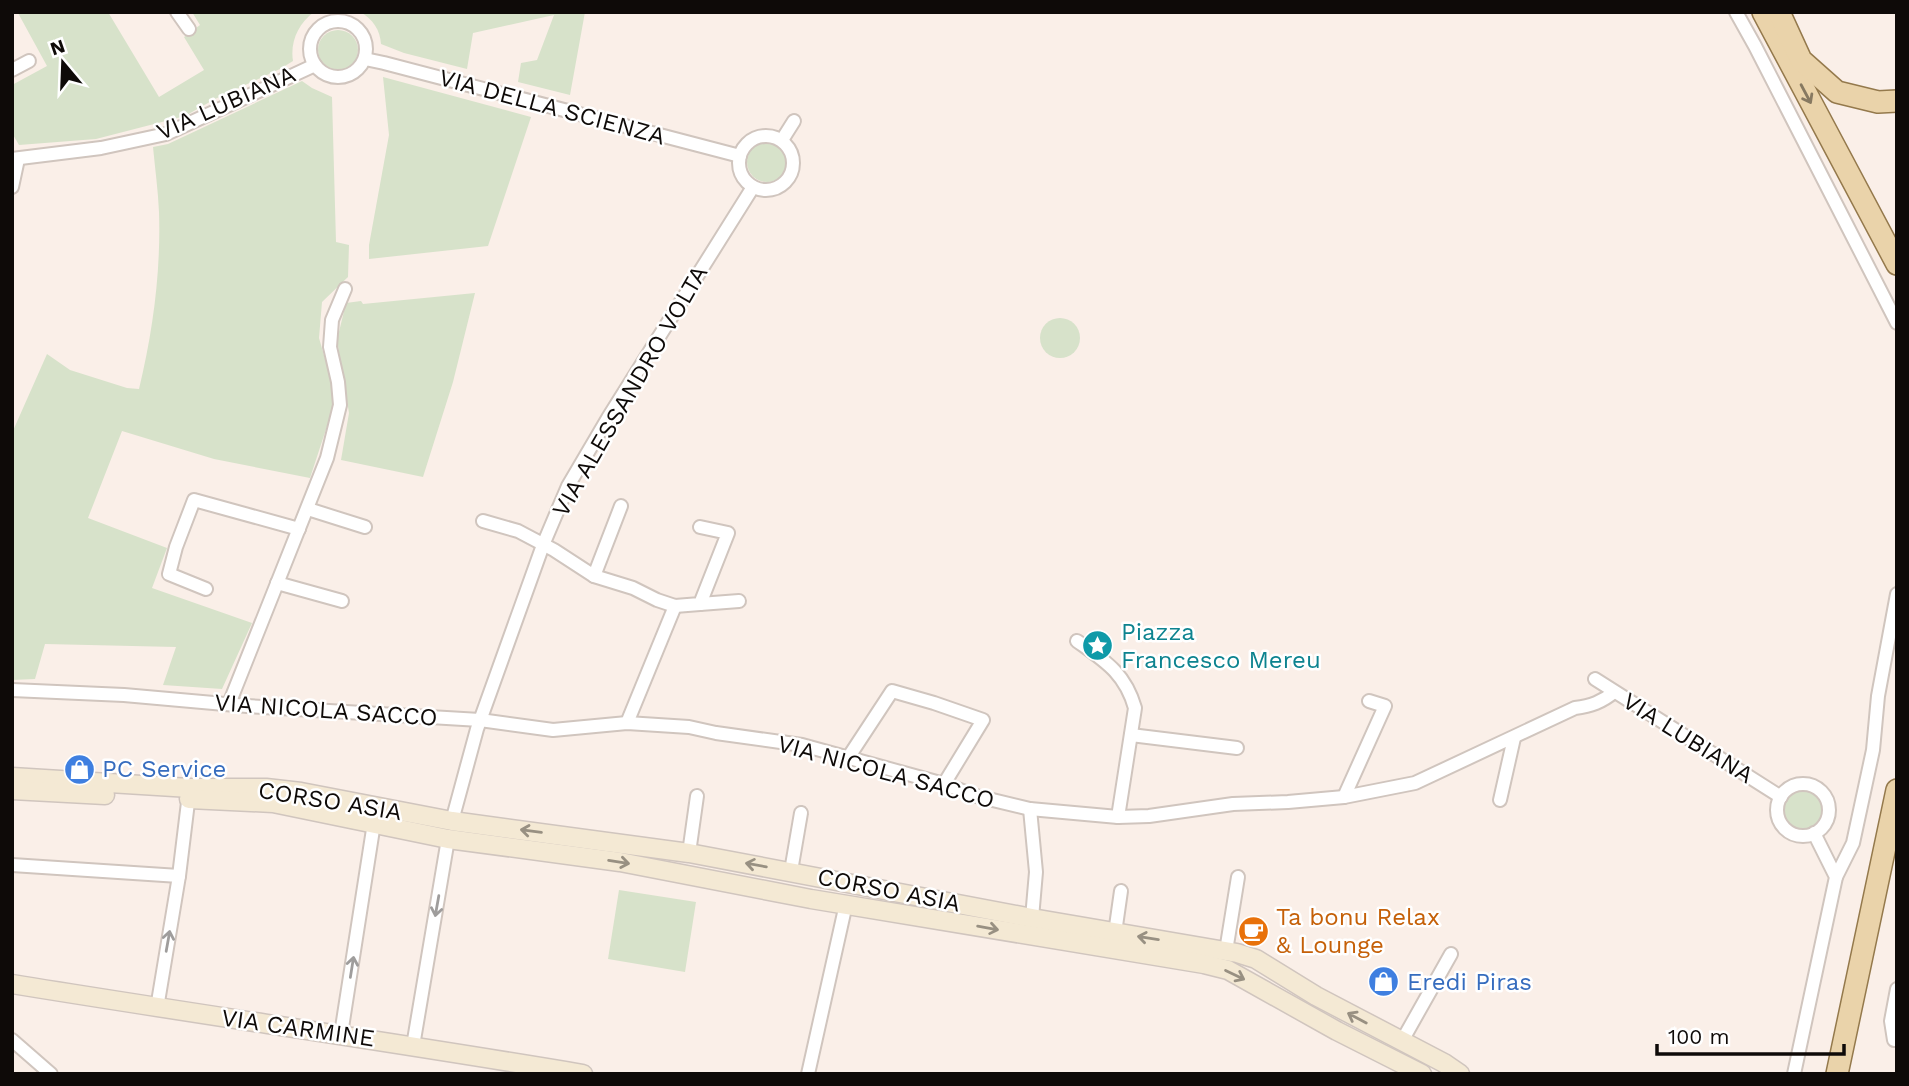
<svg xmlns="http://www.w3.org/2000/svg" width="1909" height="1086" font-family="'Work Sans',sans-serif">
<rect width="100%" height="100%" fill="#faefe8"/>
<g fill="#d7e2ca">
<path d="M19 12H108L159 97 204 70 184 37 200 25 192 12H314C298 24 290 42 293 61L280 69 215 99 185 116 96 139 19 145 12 133V85L47 66 18 13Z"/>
<path d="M360 12H585L570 95 518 82 521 63 537 60 554 15 473 33 467 69 404 53 381 44C380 30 373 19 360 12Z"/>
<circle cx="338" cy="50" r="20"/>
<polygon points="383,77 531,117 488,246 369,259 369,245 389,135"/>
<path d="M302 81 312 88 332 97 336 242 349 245 348 277 322 302 319 338 334 390 333 408 310 478 214 459 122 431 88 518 167 548 152 588 252 623 222 689 163 685 176 647 45 644 35 679 12 680V433L47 354 70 370 127 388 139 389C153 331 161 271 159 212 158 190 155 168 153 147L168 144Z"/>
<circle cx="767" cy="162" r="20"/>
<polygon points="475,293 453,382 423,477 341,460 349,413 337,340 346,303 361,301 363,304"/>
<circle cx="1060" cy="338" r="20"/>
<circle cx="1803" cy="809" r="20"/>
<polygon points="619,890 696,902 685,972 608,959"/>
</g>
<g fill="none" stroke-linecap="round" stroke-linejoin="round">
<defs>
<g id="street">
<polyline points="177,12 189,29"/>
<polyline points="1736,12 1755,46 1897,323"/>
<circle cx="338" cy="49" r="28"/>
<polyline points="365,59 384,63 740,156"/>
<polyline points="12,70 29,61"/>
<circle cx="766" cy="163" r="27"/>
<polyline points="782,140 794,121"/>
<polyline points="12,159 101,148 166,134 315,65"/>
<polyline points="12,187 18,159"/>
<polyline points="308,509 365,527"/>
<polyline points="483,521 518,531 554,550 594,576 633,588 657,600 675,606 700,604 728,533 700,527"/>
<polyline points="594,576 621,506"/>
<polyline points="277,583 342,601"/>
<polyline points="206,589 169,574 176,547 194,500 299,529"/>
<polyline points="700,604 739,601"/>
<path d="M1077 641C1105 661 1125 673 1135 708L1118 817"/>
<polyline points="1595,679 1781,797"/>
<path d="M12 690 124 695 247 706 480 720 553 730 627 723 689 727 716 733 802 745 944 784 976 796 1030 809 1118 817 1149 816 1233 804 1288 802 1344 797 1415 783 1575 708C1591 706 1602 702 1614 692"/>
<polyline points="229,704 327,458 340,405 338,382 330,347 332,320 345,289"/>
<polyline points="627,723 675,606"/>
<polyline points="1131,735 1237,748"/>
<polyline points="848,758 892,691 934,703 983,720 944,784"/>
<circle cx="1803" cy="810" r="26"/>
<polyline points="1344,797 1385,706 1369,701"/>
<polyline points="1500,800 1514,738"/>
<polyline points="1030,809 1036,872 1032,918"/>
<polyline points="452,821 477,729 543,545 568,486 608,418 753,187"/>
<polyline points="689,853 697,796"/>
<polyline points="12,865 179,876"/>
<polyline points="791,871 801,813"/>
<polyline points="1836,877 1853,843 1873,750 1878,696 1897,594"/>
<polyline points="1115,933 1121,891"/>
<polyline points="1226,951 1238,877"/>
<polyline points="157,1008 179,876 189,794"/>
<polyline points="341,1034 374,823"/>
<polyline points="12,1040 51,1074"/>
<polyline points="1894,1040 1891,1021 1897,989"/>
<polyline points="1402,1041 1451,954"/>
<polyline points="413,1046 448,839"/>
<polyline points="808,1074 846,904"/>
<polyline points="1794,1074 1836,877 1814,833"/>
</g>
<g id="secondary">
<polyline points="12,777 190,788 266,788 301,792 452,821 689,853 1032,918 1237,953 1256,959 1316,996 1444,1063 1460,1074"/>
<polyline points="12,790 105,795"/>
<polyline points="189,799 273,803 448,839 620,862 811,899 1204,964 1228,970 1337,1031 1422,1074"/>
<path d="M12 984C202 1015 393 1042 583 1074"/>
</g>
<g id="primary">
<polyline points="1763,12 1897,264"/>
<polyline points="1779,12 1801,60 1837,92 1878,102 1897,101"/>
<polyline points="1837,1074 1897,790"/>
</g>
</defs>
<use href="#street" stroke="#d0c5be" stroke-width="16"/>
<use href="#secondary" stroke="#d0c5be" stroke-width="21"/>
<use href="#primary" stroke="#94794c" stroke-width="24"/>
<use href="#street" stroke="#fff" stroke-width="12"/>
<use href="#secondary" stroke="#f4e9d4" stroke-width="18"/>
<use href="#primary" stroke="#ead3aa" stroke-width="21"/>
</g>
<defs><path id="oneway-shaft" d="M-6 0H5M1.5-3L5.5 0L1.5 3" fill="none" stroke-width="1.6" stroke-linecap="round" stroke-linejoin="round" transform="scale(1.75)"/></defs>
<use stroke="#877961" href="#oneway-shaft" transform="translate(1806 94) rotate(62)"/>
<g stroke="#989082">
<use href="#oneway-shaft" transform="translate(531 831) rotate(-173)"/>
<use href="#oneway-shaft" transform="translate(619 862) rotate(9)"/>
<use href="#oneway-shaft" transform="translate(756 865) rotate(-170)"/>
<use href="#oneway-shaft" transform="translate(988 928) rotate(10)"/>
<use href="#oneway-shaft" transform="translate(1148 938) rotate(-171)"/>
<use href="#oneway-shaft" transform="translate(1235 975) rotate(26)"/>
<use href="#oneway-shaft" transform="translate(1357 1018) rotate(-152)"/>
</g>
<g stroke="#9f9d9c">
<use href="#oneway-shaft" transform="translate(437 906) rotate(100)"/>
<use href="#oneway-shaft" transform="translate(168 941) rotate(-80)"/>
<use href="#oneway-shaft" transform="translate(352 967) rotate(-81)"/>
</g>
<defs>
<symbol id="sight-disc" viewBox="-11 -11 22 22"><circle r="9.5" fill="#0f9aa8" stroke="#fff"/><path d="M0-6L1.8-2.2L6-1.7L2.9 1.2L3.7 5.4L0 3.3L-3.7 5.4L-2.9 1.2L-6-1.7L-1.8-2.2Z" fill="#fff"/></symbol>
<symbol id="shop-disc" viewBox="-11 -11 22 22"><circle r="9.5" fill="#3f7fe0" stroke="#fff"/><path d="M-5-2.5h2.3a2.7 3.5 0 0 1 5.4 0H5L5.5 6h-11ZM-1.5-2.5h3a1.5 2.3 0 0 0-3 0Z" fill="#fff"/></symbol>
<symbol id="cafe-disc" viewBox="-11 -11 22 22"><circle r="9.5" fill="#e8710a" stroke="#fff"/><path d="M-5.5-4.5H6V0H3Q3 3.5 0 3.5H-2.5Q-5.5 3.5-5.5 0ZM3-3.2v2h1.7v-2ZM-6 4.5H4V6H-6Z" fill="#fff"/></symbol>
</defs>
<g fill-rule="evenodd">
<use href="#sight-disc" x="1080" y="628" width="35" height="35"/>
<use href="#shop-disc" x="62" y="752" width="35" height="35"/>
<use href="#cafe-disc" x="1236" y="914" width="35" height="35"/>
<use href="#shop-disc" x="1366" y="964" width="35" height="35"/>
</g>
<g text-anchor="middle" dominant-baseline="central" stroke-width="5" stroke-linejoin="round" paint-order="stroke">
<g font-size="24" fill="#0e0a08" stroke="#fff">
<text transform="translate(226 103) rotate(-24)">VIA LUBIANA</text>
<text transform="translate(552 107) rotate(15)">VIA DELLA SCIENZA</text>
<text transform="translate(630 391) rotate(-60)">VIA ALESSANDRO VOLTA</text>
<text transform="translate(326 710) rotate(4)">VIA NICOLA SACCO</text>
<text transform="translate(1688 738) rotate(32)">VIA LUBIANA</text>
<text transform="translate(886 772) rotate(15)">VIA NICOLA SACCO</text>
<text transform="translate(330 801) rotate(9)">CORSO ASIA</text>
<text transform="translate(889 890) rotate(11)">CORSO ASIA</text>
<text transform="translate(298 1028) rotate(8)">VIA CARMINE</text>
</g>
<g font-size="24" fill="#0d838f" stroke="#fff" text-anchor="start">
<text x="1121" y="632">Piazza<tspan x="1121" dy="28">Francesco Mereu</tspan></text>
</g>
<g font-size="24" fill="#366cbe" stroke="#fff" text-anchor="start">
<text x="102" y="769">PC Service</text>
<text x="1407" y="982">Eredi Piras</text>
</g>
<g font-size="24" fill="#c56008" stroke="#fff" text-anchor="start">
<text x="1276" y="917">Ta bonu Relax<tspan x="1276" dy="28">&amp; Lounge</tspan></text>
</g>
</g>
<rect width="1909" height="1086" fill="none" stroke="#0e0a08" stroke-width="28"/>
<g transform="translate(63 63) rotate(341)" stroke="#ffffff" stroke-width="5" paint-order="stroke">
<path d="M0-5L12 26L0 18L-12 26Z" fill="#0e0a08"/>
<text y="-10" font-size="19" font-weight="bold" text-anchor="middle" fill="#0e0a08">N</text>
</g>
<path d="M1657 1044v10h187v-10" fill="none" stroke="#0e0a08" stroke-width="3.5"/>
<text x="1668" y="1044" font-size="21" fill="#0e0a08" stroke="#ffffff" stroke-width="5" paint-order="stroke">100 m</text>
</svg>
